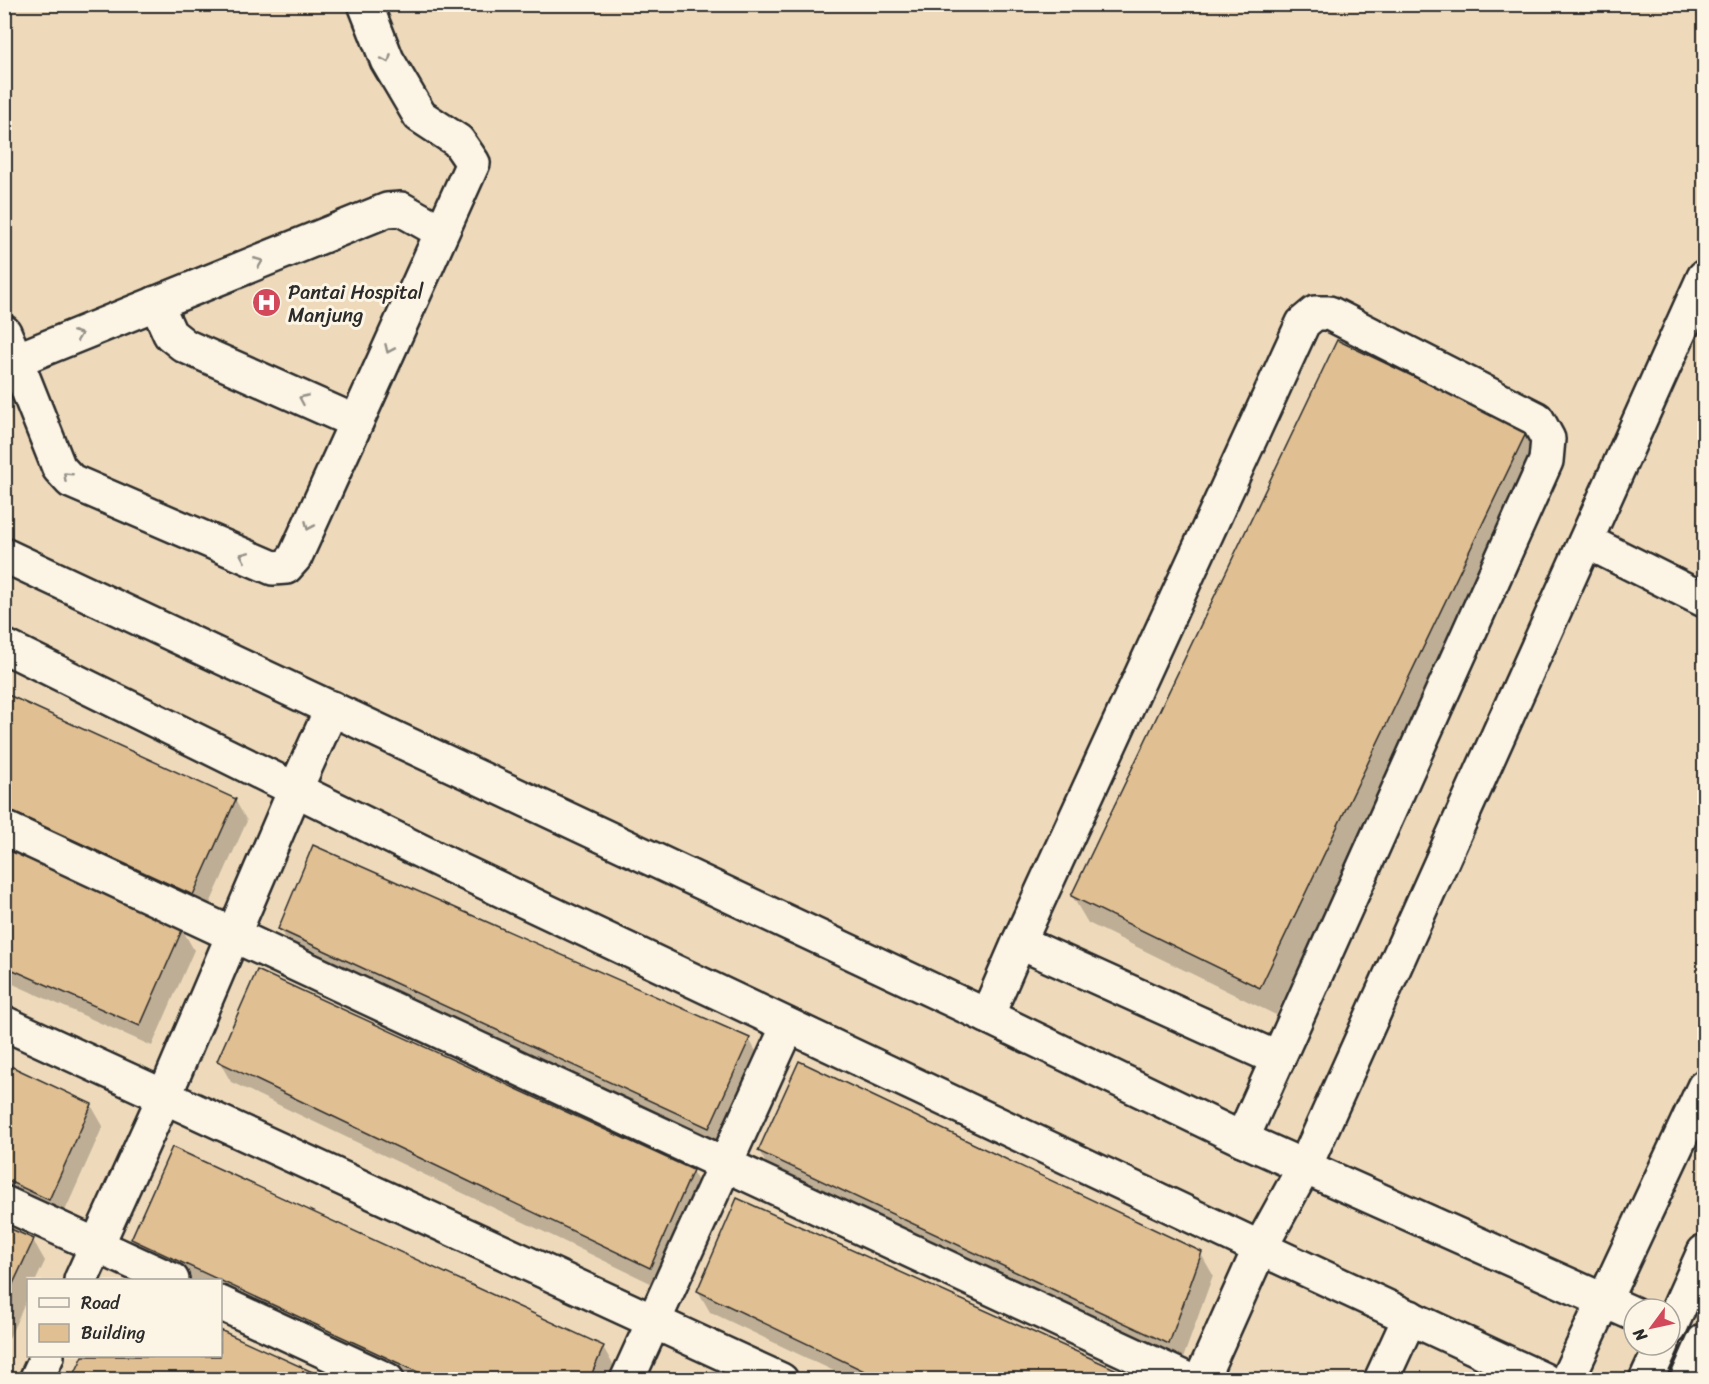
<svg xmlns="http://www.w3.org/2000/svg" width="1709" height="1384" font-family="Sriracha,sans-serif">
<rect width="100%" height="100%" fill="#f4e5cc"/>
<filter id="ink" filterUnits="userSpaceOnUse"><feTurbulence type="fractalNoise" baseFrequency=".0167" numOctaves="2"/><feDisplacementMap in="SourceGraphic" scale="12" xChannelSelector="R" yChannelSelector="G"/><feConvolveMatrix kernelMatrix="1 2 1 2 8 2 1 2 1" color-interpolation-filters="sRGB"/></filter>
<g filter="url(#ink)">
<path fill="#eedabb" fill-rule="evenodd" d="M5 5H1704V1379L5 1380ZM28 1280H220V1356H28ZM1634 1309H1670V1345H1634Z"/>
<g fill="#0003">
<polygon points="1525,433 1541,460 1276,1015 1088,923 1072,896"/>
<polygon points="4,694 235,800 247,821 205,915 4,823"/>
<polygon points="4,849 182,929 194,950 152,1046 4,980"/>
<polygon points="280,929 749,1039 761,1060 721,1148 292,950"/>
<polygon points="219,1061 692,1171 704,1192 661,1288 231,1082"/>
<polygon points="4,1065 91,1105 103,1126 61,1220 4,1194"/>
<polygon points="759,1151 1201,1254 1213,1275 1181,1364 771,1172"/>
<polygon points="4,1227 33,1240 45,1261 36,1280 28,1280 28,1297 4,1349"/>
<polygon points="132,1239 603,1347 615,1368 610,1380 404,1380 220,1295 220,1280 190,1280 144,1260"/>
<polygon points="698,1291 1135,1380 853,1380 710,1312"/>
<polygon points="84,1356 220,1356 326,1380 76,1380 75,1377"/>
</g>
<g fill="#e0bf92" stroke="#2b2b2b" stroke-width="1.5">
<polygon points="1337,340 1527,431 1260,988 1071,896"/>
<polygon points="4,693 236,799 193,895 4,808"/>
<polygon points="313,845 750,1038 709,1128 278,929"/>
<polygon points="4,848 183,928 140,1026 4,966"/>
<polygon points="257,970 693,1170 650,1268 217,1061"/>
<polygon points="799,1061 1202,1252 1169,1344 758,1151"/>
<polygon points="4,1063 92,1104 49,1200 4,1179"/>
<polygon points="172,1147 604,1346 589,1380 435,1380 131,1239"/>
<polygon points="737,1198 1139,1380 883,1380 697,1291"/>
<polygon points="4,1226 34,1239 4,1303"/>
<polygon points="220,1330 330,1380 77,1380 73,1377 83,1356 220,1356"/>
<polygon points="663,1374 675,1380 661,1380"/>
</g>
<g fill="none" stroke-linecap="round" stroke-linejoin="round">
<defs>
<g id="minor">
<path d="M365 4 387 60 420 116 458 141 473 163C414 294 355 426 295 557L286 567 273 568 71 481 59 468 16 360 387 210 401 209 442 232"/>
<polyline points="156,303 170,334 185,346 356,422"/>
<polyline points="4,332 16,360 4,364"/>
<polyline points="1586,541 1704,600"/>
<polyline points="4,555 987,1016 1242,1139 1634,1314"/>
<polyline points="4,646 455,868 1260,1248 1201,1380"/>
<polyline points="4,828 1188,1380"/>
<polyline points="1019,942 1278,1059"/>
<polyline points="987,1016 1019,942 1303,323 1315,313 1329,313 1537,419 1548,439 1546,461 1242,1139"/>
<polyline points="4,1023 781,1380"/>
<polyline points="4,1203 172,1280"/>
<polyline points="81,1280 164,1097 295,790 332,708"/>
<polyline points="220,1303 387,1380"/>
<polyline points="1670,1328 1704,1252"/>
<polyline points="36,1380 47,1356"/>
<polyline points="627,1380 788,1026"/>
<polyline points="1381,1380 1410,1317"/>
<polyline points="1544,1380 1260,1248 1305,1166 1704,277"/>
<polyline points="1567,1380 1704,1087"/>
<polyline points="1646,1380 1662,1345"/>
<polyline points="1687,1380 1704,1341"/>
</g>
</defs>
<use href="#minor" stroke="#2b2b2b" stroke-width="38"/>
<use href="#minor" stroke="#fcf5e5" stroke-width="33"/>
</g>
<defs><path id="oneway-chevron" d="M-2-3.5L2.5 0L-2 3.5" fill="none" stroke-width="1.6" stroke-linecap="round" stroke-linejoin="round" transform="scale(1.5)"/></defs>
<g stroke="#949088">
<use href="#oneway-chevron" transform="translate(387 59) rotate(66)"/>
<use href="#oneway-chevron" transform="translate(259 262) rotate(-22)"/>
<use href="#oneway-chevron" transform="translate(78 335) rotate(-22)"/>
<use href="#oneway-chevron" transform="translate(389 349) rotate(114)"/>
<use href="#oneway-chevron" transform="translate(303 399) rotate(-156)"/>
<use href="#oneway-chevron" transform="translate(67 476) rotate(-137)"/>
<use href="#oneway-chevron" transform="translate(309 526) rotate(114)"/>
<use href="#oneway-chevron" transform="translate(244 556) rotate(-157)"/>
</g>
</g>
<defs>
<symbol id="hospital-disc" viewBox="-11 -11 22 22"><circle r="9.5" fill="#d1495b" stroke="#fcf5e5"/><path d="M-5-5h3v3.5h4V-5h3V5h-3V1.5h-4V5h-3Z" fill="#fff"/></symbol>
</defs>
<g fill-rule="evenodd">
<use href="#hospital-disc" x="250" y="286" width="33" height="33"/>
</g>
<g text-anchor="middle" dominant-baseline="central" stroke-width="6" stroke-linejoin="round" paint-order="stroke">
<g font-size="20" fill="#2b2b2b" stroke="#fcf5e5" text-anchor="start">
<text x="288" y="292">Pantai Hospital<tspan x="288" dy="23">Manjung</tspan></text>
</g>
</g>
<rect width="1709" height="1384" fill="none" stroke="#fcf5e5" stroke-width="24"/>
<rect x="12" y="12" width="1685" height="1360" fill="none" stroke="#2b2b2b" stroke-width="2" filter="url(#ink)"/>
<rect x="27" y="1279" width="195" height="78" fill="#fcf5e5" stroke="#a8a49b" stroke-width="1.5"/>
<rect x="39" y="1298" width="30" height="9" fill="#fcf5e5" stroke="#a8a49b" stroke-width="1.5"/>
<text x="81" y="1309" font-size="18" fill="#2b2b2b">Road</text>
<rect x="39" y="1324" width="30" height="18" fill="#e0bf92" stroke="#a8a49b" stroke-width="1.5"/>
<text x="81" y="1339" font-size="18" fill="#2b2b2b">Building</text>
<g transform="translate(1652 1327) rotate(237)"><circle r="28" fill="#fcf5e5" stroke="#a8a49b" stroke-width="1.5"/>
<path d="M0-4.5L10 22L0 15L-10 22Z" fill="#d1495b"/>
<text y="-9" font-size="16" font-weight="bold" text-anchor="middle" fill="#2b2b2b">N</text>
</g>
</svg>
